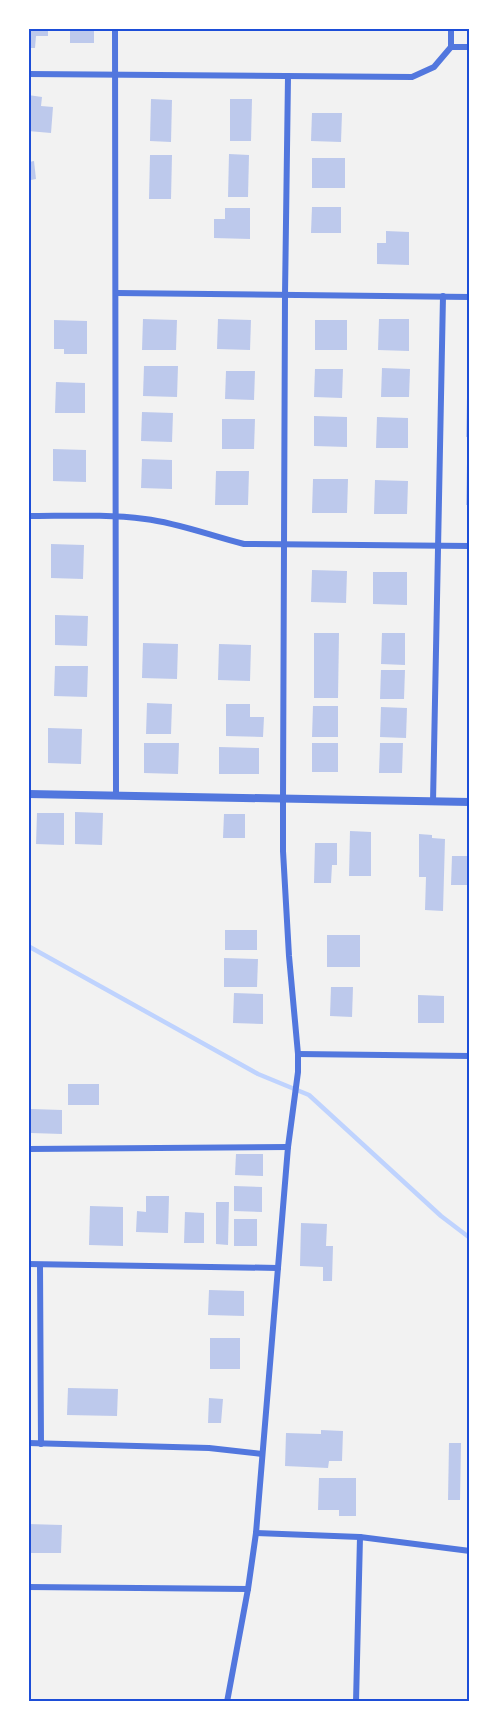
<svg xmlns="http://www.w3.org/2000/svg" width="498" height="1730" font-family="'Archivo Narrow',sans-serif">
<rect width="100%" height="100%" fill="#f2f2f2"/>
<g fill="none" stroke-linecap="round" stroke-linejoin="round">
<polyline stroke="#bfd3fe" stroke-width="4.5" points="28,946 258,1074 309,1095 441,1216 470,1238"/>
</g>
<g fill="#bdc9ec">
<polygon points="28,28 48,28 48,36 36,36 35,48 28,48"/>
<rect x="70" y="28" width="24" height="15"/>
<polygon points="28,95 42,97 41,106 53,107 51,133 28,131"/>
<polygon points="151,99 172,100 171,142 150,141"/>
<polygon points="230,99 252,99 251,141 230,141"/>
<polygon points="312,113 342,113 341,142 311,141"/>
<polygon points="229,154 249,155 248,197 228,197"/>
<polygon points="150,155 172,155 171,199 149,199"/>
<rect x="312" y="158" width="33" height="30"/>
<polygon points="34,161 36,179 31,180 29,162"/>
<polygon points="312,207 341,207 341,233 311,233"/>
<polygon points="225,208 250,208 250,239 214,238 214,219 225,219"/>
<polygon points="386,231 409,232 409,265 377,264 377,243 386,243"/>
<polygon points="143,319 177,320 176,350 142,350"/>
<polygon points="218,319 251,320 250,350 217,349"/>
<polygon points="379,319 409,319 409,351 378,350"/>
<polygon points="54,320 87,321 87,354 64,354 64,349 54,349"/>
<rect x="315" y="320" width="32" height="30"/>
<rect x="467" y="362" width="3" height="21"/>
<polygon points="144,366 178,366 177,397 143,396"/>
<polygon points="382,368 410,369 409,397 381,397"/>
<polygon points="315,369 343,369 342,398 314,397"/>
<polygon points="226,371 255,371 254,400 225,399"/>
<polygon points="56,382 85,383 85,413 55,413"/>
<polygon points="467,397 470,397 470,437 466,437"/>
<polygon points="142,412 173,413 172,442 141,441"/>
<polygon points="314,416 347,417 347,447 314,446"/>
<polygon points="377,417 408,418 408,448 376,448"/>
<polygon points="222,419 255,419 254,449 222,449"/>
<polygon points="53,449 86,450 86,482 53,481"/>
<polygon points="142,459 172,460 172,489 141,488"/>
<polygon points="467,463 470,463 470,505 466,505"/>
<polygon points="216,471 249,471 248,505 215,505"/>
<polygon points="313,479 348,479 347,513 312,513"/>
<polygon points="375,480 408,481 407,514 374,514"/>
<polygon points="51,544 84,545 83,579 51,578"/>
<polygon points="312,570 347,571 346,603 311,602"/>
<polygon points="373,572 407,572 407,605 373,604"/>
<polygon points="55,615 88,616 87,646 55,645"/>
<polygon points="314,633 339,633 338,698 314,698"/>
<polygon points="382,633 405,633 405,665 381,664"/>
<polygon points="143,643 178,644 177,679 142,678"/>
<polygon points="219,644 251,645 250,681 218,680"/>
<polygon points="55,666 88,666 87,697 54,696"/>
<polygon points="381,670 405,670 404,699 380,699"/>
<polygon points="147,703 172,704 171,734 146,734"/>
<polygon points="226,704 250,704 250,717 264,717 263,737 226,736"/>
<polygon points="313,706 338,706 338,737 312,737"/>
<polygon points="381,707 407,708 406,738 380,737"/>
<polygon points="48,728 82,729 81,764 48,763"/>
<polygon points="144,743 179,743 178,774 144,773"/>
<rect x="312" y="743" width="26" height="29"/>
<polygon points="380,743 403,743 402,773 379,773"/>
<polygon points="219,747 259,748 259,774 219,774"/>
<polygon points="75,812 103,813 102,845 75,844"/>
<polygon points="37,813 64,813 64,845 36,844"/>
<polygon points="224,814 245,814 245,838 223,838"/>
<polygon points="350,831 371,832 371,876 349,876"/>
<polygon points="419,834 432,835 432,838 445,839 443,911 425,910 426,877 419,877"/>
<polygon points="315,843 337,843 337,865 332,865 331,883 314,883"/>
<polygon points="452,856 470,856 470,885 451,885"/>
<rect x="225" y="930" width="32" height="20"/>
<rect x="327" y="935" width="33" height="32"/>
<polygon points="224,958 258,959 257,987 224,987"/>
<polygon points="331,987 353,987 352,1017 330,1016"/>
<polygon points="234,993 263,994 263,1024 233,1023"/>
<polygon points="418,995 444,996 444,1023 418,1023"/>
<rect x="68" y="1084" width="31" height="21"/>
<polygon points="31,1109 62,1110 62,1134 31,1133"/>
<polygon points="236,1154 263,1154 263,1176 235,1175"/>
<polygon points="234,1186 262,1187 262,1212 234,1211"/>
<polygon points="146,1196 169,1196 168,1233 136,1232 137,1211 146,1212"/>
<polygon points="216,1202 229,1202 228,1245 216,1244"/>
<polygon points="90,1206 123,1207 123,1246 89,1245"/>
<polygon points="185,1212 204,1213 204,1243 184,1243"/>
<rect x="234" y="1219" width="23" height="27"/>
<polygon points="301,1223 327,1224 326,1246 333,1246 332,1281 323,1281 323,1267 300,1266"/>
<polygon points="209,1290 244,1291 244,1316 208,1315"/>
<rect x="210" y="1338" width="30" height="31"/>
<polygon points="68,1388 118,1389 117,1416 67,1415"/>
<polygon points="209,1398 223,1399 221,1423 208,1423"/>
<polygon points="321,1430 343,1431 342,1461 329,1461 328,1468 285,1466 286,1433 321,1434"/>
<polygon points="449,1443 461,1443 460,1500 448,1500"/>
<polygon points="319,1478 356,1478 356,1516 339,1516 339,1510 318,1510"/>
<polygon points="28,1524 62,1525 61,1553 28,1553"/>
</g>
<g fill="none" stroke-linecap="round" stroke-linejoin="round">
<g stroke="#5277de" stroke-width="6">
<polyline points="115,28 116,795"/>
<polyline points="451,28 451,47"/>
<polyline points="28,74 412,77 434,67 451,47 470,47"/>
<polyline points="116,293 470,297"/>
<path d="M28 516C67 516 107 514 145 519 179 523 211 536 244 544L470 546"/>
<polyline points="433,802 443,296"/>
<polyline points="298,1054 470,1056"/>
<polyline points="28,1149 288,1147"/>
<polyline points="28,1264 278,1268"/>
<polyline points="40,1265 41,1444"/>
<polyline points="28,1443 209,1448 262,1454"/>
<polyline points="256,1533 360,1537 470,1551"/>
<polyline points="28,1587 248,1589"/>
<polyline points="227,1702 248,1589 256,1533 288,1147 298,1072 298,1054 289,956 283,851 283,798 285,295 288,77"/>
<polyline points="356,1702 360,1537"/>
</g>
<polyline stroke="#5277de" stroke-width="8" points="28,794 470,802"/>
</g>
<rect width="498" height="1730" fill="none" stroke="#ffffff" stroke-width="60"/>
<rect x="30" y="30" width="438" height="1670" fill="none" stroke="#1d4ed8" stroke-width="2"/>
</svg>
